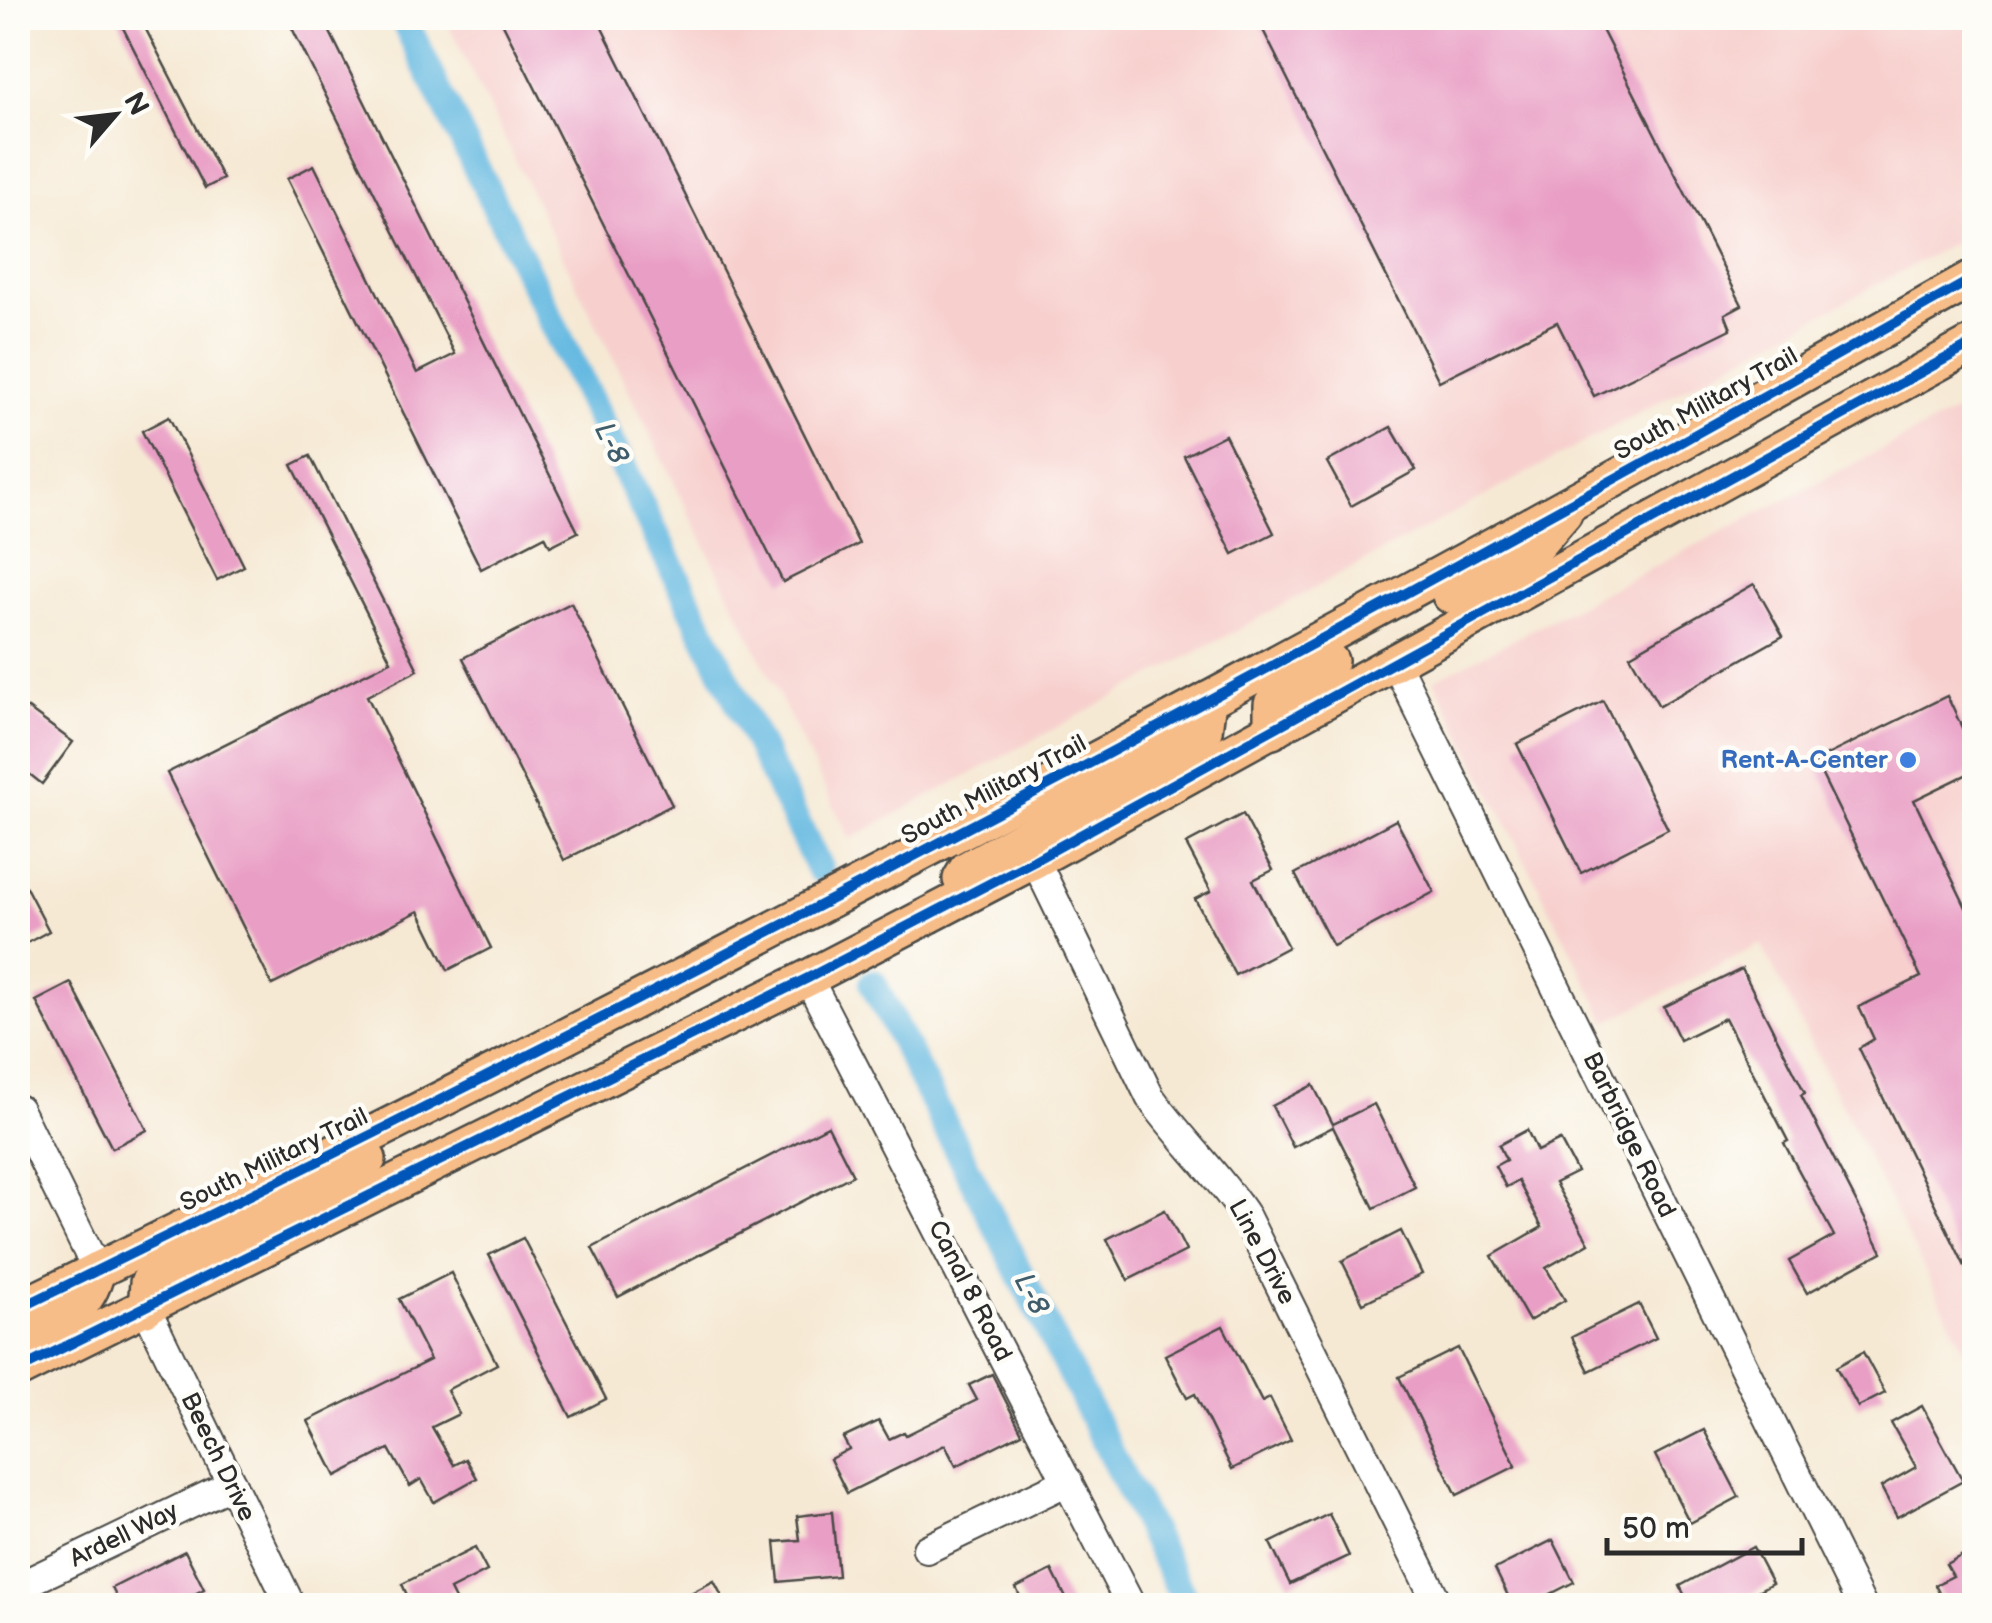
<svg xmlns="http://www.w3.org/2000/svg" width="1992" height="1623" font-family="'Balsamiq Sans',sans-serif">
<rect width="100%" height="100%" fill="#fdfcf7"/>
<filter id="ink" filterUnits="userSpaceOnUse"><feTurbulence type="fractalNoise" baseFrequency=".01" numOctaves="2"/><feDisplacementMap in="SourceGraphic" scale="20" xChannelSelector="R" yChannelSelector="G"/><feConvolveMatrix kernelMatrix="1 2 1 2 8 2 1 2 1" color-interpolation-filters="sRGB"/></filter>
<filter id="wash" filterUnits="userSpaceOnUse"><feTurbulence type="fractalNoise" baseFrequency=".0048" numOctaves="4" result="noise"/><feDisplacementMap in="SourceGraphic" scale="40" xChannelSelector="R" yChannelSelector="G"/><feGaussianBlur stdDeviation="2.25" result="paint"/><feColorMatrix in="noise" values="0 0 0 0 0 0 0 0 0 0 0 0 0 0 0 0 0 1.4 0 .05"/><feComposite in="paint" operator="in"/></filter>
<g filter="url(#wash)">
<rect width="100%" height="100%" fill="#f6e9d4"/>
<g fill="#f7d0ce">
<polygon points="445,18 1974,18 1974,232 850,839"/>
<polygon points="1974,402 1974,1369 1761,944 1607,1022 1434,680"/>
</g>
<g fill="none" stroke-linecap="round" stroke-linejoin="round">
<g stroke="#65b9e1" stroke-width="28">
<polyline points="403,18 819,868"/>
<polyline points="873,983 1188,1606"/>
</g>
</g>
<g id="blocks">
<g fill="#e99ec5">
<polygon points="118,18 140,18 223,179 205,188"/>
<polygon points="287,18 323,18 578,532 550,546 545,536 481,569 287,179 314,165 417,373 455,354"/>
<polygon points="500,18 597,18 859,544 783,582"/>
<polygon points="1257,18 1596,18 1742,305 1725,314 1731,329 1594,396 1557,322 1439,381"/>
<polygon points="169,417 244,566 217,580 142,431"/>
<polygon points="1391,427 1416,470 1351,506 1327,462"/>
<polygon points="1225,435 1274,533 1233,554 1184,456"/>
<polygon points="310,456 418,670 367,696 491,948 448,970 419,911 272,985 167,773 391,661 292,465"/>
<polygon points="1754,584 1783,636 1659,706 1630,655"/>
<polygon points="571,603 672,805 564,860 463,658"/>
<polygon points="1947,696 1974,753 1974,771 1914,800 1974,924 1974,1285 1859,1048 1874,1039 1859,1007 1921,977 1815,761"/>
<polygon points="1603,701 1668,829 1581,873 1517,744"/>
<polygon points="27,708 73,742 42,784 18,765 18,722"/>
<polygon points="1243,814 1273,870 1253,880 1288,947 1235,975 1195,899 1211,891 1186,844"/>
<polygon points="1396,820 1434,892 1333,946 1295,874"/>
<polygon points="18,872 49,931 18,948"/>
<polygon points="1742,969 1805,1093 1801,1095 1882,1252 1807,1293 1789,1261 1834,1236 1784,1143 1788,1141 1725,1018 1680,1040 1664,1007"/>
<polygon points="71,983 147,1130 112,1148 36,1001"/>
<polygon points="1313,1085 1333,1124 1374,1104 1415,1187 1374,1208 1333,1127 1293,1147 1272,1106"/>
<polygon points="828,1126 853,1175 618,1297 592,1248"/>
<polygon points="1527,1130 1537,1151 1560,1140 1577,1172 1555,1183 1589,1243 1546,1268 1565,1300 1529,1321 1492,1256 1542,1227 1518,1181 1506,1187 1495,1166 1506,1160 1499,1145"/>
<polygon points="1165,1210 1186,1251 1128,1280 1107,1239"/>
<polygon points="1401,1231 1422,1274 1363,1303 1342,1261"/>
<polygon points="523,1238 606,1399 571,1417 489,1255"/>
<polygon points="451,1273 497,1364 447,1390 459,1414 432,1427 454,1465 466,1459 477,1478 434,1502 421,1479 410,1486 389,1449 336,1476 308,1421 430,1360 399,1299"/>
<polygon points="1639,1304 1656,1338 1589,1371 1572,1337"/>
<polygon points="1223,1326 1262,1402 1270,1398 1291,1440 1232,1469 1195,1394 1187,1398 1165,1355"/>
<polygon points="1458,1348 1516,1466 1457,1495 1399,1377"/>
<polygon points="1863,1352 1885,1393 1858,1407 1836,1367"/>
<polygon points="992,1374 1022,1433 956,1466 945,1445 847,1493 830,1459 849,1449 843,1438 879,1421 889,1439 904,1432 906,1435 977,1400 969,1385"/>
<polygon points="1922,1406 1963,1481 1897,1517 1881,1487 1916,1467 1891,1423"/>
<polygon points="1704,1430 1739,1497 1690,1523 1655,1455"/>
<polygon points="832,1512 838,1576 779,1582 775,1542 800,1540 797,1516"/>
<polygon points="1329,1514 1349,1556 1290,1584 1270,1543"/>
<polygon points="1553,1540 1574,1582 1527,1606 1513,1606 1495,1569"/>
<polygon points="1753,1547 1772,1583 1730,1606 1690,1606 1680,1586"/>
<polygon points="475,1548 487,1571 450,1590 458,1606 412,1606 402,1584"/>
<polygon points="1974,1549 1974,1606 1946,1606 1935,1585 1953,1576 1946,1564"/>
<polygon points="185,1551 204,1589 172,1606 121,1606 112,1588"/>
<polygon points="1052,1570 1070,1606 1025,1606 1016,1588"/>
<polygon points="714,1581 727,1606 666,1606"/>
</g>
</g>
</g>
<g filter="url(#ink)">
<use href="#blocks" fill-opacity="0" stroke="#494844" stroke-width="2.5"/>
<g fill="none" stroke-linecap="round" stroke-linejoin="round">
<defs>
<g id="minor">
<polyline points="1396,664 1862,1606"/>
<path d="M1035 860 1150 1097C1180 1139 1218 1174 1246 1217L1439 1606"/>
<polyline points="808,978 1131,1606"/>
<polyline points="18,1109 97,1270"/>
<polyline points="146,1308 291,1606"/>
<polyline points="927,1549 1068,1481"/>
<polyline points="18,1587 232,1484"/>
</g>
<g id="major">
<polyline points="1450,595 1532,550 1564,513"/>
<polyline points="1272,731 1272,704 1292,681 1330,661"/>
<polyline points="961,879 967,869 1188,746 1204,731 1208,700"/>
<polyline points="146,1308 148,1283 163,1267 327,1184 368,1159"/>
<path d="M18 1309C681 987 1332 641 1974 278"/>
<path d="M18 1343C55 1324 87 1314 97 1270"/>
<polyline points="18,1370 808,978 1035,860 1974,343"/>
</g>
</defs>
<use href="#minor" stroke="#494844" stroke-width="32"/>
<use href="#major" stroke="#494844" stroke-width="40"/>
<use href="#minor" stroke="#fff" stroke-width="28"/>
<use href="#major" stroke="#f7bd88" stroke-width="35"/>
<defs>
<g id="cycleway">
<path d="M18 1309C681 987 1332 641 1974 278"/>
<polyline points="18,1370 808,978 1035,860 1974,343"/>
</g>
</defs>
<use href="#cycleway" stroke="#fdfcf7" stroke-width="16"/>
<use href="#cycleway" stroke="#0057b8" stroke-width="10"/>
</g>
</g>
<circle fill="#3f7fe0" stroke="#fdfcf7" stroke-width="4" cx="1908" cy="760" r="10"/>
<g text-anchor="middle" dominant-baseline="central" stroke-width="9" stroke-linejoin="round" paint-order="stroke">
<g font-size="25" fill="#2b2b2b" stroke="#fdfcf7">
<text transform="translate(1706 404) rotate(-29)">South Military Trail</text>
<text transform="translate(994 790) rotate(-28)">South Military Trail</text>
<text transform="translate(1629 1135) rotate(64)">Barbridge Road</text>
<text transform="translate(274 1160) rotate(-26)">South Military Trail</text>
<text transform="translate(1262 1252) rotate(62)">Line Drive</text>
<text transform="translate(970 1291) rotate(63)">Canal 8 Road</text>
<text transform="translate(218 1457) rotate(64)">Beech Drive</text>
<text transform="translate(124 1535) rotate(-26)">Ardell Way</text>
</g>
<g font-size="25" font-weight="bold" fill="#366cbe" stroke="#fdfcf7" text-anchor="end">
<text x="1888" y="760">Rent-A-Center</text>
</g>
<g font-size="28" font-style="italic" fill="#3f5d6b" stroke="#fdfcf7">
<text transform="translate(611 443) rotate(64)">L-8</text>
<text transform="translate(1031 1294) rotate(63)">L-8</text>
</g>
</g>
<rect width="1992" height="1623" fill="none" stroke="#fdfcf7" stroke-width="60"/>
<g transform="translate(115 115) rotate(62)" stroke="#fdfcf7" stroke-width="8" paint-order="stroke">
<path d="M0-8L18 38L0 25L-18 38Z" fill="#2b2b2b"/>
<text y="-15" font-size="28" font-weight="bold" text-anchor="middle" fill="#2b2b2b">N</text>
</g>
<path d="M1607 1538v15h195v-15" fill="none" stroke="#2b2b2b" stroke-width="5"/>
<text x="1622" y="1538" font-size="30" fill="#2b2b2b" stroke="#fdfcf7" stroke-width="8" paint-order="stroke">50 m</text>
</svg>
